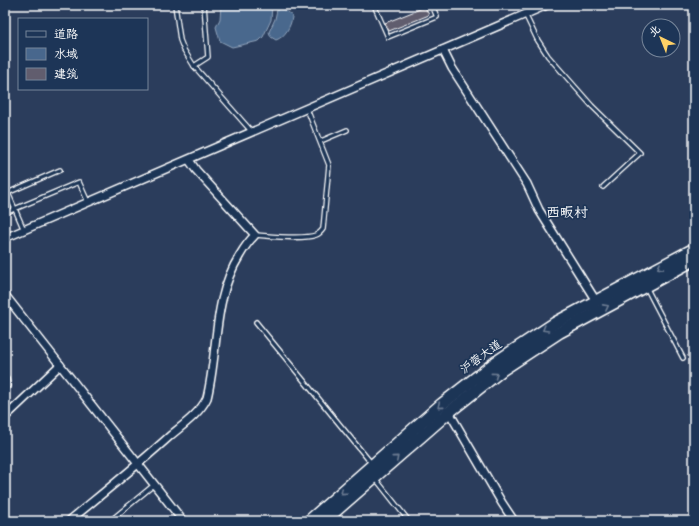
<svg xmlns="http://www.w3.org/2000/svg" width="699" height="526" font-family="Kalam,'LXGW WenKai TC',sans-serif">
<rect width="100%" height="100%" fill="#2b3d5c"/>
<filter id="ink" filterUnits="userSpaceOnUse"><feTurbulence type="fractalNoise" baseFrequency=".025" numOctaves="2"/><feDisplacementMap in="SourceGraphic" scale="8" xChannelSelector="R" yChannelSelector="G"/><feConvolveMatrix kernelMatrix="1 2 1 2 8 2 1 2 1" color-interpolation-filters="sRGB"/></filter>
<g filter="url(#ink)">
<g fill="#48678d" stroke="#91a4bb">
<polygon points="221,5 272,5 271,20 263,37 259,41 232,47 220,41 216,27 220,19"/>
<path d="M280 8 291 14 292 17C291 26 285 37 276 40L271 37 269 32 275 19 277 10Z"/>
</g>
<polygon fill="#615d6e" stroke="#fff" points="425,7 429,15 389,31 385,23"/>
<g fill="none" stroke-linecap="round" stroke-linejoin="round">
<defs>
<g id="lane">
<polyline points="175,5 180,40 184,50 194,66"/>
<polyline points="204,5 208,57 194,66 252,132"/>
<polyline points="374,5 388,37 437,17 432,5"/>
<polyline points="525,14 537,39 548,56 592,106 640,153 603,187"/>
<polyline points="321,141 347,130"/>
<polyline points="5,186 24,230"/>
<polyline points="5,194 60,170"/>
<polyline points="5,213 79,182 88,202"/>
<path d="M255 235C270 236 302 240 316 235 319 234 321 232 323 229L329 165 307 109"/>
<polyline points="646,287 683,358"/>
<polyline points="256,322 372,464"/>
<polyline points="5,389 8,386 7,379"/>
<polyline points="375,478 409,521"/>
<polyline points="110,521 155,484"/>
</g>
<g id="street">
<polyline points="443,50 452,68 527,184 539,210 596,301"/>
<polyline points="5,238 547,5"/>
<polyline points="5,295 183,521"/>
<polyline points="449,412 502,503 514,521"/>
<polyline points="5,417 60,365"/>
<path d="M69 521C103 493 138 465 171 435 183 425 200 413 207 398 219 349 212 300 240 255 244 248 249 241 255 235L196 170 189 160"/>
</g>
<g id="primary">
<polyline points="309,521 442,404 496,362 555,323 694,249"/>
<polyline points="324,521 449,412 502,370 560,332 694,260"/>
</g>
</defs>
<use href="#lane" stroke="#fff" stroke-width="6"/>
<use href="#street" stroke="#fff" stroke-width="10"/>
<use href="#primary" stroke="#fff" stroke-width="14"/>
<polyline stroke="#fff" stroke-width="1" stroke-dasharray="1 3" stroke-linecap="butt" points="687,356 694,352"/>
<use href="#lane" stroke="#1d3557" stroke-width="3.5"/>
<use href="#street" stroke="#1d3557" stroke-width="7"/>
<use href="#primary" stroke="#1d3557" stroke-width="11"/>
</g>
<defs><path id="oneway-chevron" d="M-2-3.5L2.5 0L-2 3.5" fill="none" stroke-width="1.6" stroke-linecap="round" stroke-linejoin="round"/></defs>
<g stroke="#6c7c92">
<use href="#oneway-chevron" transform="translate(660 267) rotate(152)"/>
<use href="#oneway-chevron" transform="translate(606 307) rotate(-28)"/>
<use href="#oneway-chevron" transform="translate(545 329) rotate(149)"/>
<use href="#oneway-chevron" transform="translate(495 375) rotate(-37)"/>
<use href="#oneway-chevron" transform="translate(440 406) rotate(139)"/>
<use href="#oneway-chevron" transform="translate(396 458) rotate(-41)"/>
<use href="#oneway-chevron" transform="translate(343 492) rotate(139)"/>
</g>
</g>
<g text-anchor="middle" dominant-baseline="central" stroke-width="3.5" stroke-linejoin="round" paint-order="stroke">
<g font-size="12" fill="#fff" stroke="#1d3557">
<text transform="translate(481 357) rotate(-36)">沪蓉大道</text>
</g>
<g font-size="14" fill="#fff" stroke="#1d3557">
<text x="567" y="213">西畈村</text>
</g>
</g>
<rect width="699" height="526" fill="none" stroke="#1d3557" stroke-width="20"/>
<rect x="10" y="10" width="679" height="506" fill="none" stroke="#fff" stroke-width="1.5" filter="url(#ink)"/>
<rect x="18" y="18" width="130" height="72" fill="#1d3557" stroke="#77869a"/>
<rect x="26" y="31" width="20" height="6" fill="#1d3557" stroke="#77869a"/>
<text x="54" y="38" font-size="12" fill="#ffffff">道路</text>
<rect x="26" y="48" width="20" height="12" fill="#48678d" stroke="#77869a"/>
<text x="54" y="58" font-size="12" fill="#ffffff">水域</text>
<rect x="26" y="68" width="20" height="12" fill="#615d6e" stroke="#77869a"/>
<text x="54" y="78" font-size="12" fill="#ffffff">建筑</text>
<g transform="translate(661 38) rotate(317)"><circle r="19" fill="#1d3557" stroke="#77869a"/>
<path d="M0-3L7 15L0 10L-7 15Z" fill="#ffd166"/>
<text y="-6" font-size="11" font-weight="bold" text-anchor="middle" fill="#ffffff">北</text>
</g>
</svg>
